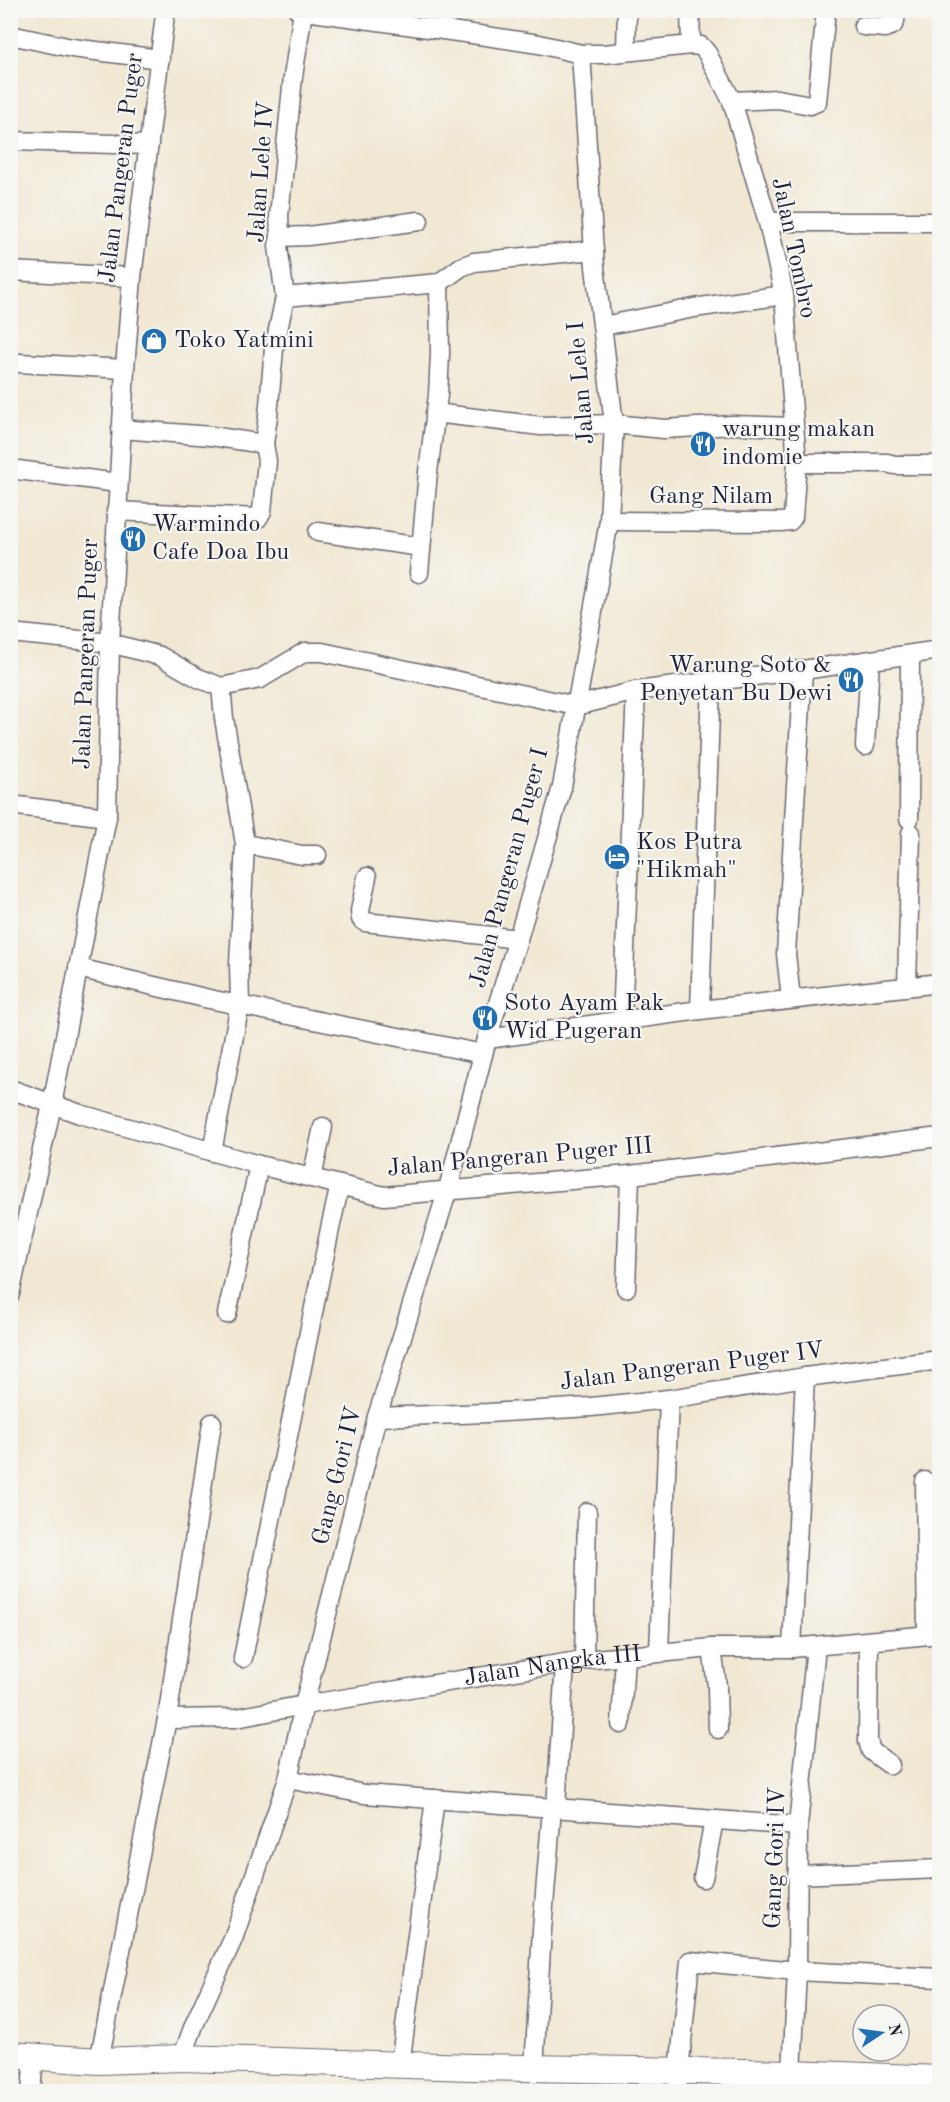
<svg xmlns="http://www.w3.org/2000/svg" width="950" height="2102" font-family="'Old Standard TT',serif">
<rect width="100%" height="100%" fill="#f6f6f2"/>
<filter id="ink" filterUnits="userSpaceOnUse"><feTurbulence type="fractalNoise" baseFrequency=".0167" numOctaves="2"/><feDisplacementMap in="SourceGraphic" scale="12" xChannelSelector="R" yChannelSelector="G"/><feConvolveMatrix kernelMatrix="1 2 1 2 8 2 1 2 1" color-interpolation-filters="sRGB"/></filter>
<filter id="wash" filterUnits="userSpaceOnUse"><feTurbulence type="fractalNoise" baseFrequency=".008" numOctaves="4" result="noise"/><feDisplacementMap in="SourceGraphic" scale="24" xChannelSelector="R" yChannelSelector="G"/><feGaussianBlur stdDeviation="1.35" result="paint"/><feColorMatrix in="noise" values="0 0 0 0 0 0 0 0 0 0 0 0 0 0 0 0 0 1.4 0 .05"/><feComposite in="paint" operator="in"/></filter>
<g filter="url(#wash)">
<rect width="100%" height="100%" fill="#f1e8d3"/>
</g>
<g filter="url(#ink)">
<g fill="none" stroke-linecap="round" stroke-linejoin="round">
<defs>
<g id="street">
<polyline points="298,10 472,34 539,44 581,54 604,54 691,45 701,46 707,53 732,101 768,222 784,295 797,463 793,517 790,521 781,522 609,521"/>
<polyline points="690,10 691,45"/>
<polyline points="863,26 885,28 893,25 895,21 896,10"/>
<polyline points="10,35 72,48 160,59"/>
<polyline points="626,51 627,10"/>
<polyline points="732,101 778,99 810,105 817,102 826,10"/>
<polyline points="10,141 149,145"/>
<polyline points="768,222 940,222"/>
<polyline points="280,237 308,236 419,221"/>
<polyline points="10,271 132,277"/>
<polyline points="285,297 439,283 461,267 474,262 594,250"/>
<polyline points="603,326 694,308 784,295"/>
<polyline points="19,363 125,369"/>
<polyline points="435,413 541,426 614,424 664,429 733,425 793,427"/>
<polyline points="121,429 211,436 264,444 268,416 274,349 285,297 278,246 280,237 279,216 293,77 303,11"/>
<polyline points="797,463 887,463 895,465 940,465"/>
<polyline points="10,469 118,483"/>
<polyline points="116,511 258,518 262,511 267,461 264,444"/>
<polyline points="318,532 421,547"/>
<polyline points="419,573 428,472 438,395 440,354 439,283"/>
<polyline points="10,633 110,643 160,656 198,678 221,687 260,679 305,652 322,652 576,706 636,691 803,670 940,650"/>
<polyline points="865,746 870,661"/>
<polyline points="10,805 107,817"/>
<polyline points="909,819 910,655"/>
<polyline points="245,844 302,855 317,855"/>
<polyline points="367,877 360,911 361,919 365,922 518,939"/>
<polyline points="78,968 209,999 483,1054"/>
<polyline points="907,986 911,833"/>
<polyline points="791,999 786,954 803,670"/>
<polyline points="700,1010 711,681"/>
<polyline points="622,1020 636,691"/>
<polyline points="487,1039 700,1010 940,983"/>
<polyline points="10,1089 80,1114 259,1165 384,1196 630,1175 940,1137"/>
<polyline points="212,1152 240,1004 239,964 245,844 224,718 221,687"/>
<polyline points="312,1178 323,1127"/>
<polyline points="626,1288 630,1175"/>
<polyline points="10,1294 52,1105 107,817 110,643 125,369 132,277 165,15 169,10"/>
<polyline points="227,1314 259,1165"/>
<polyline points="377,1417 488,1413 591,1407 669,1399 805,1377 940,1360"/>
<polyline points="925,1481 927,1635"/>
<polyline points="869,1641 868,1741 871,1751 890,1765"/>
<polyline points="712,1648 717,1686 718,1729"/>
<polyline points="792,1648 805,1377"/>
<polyline points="659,1652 669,1399"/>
<polyline points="243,1658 331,1224 340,1185"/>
<polyline points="584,1660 587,1512"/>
<path id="s1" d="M167 1719 236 1718 304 1705 584 1660 712 1648H792L940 1634"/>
<polyline points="621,1724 625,1656"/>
<polyline points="288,1779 364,1794 798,1826"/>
<polyline points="556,1808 565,1663"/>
<polyline points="797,1875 940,1869"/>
<polyline points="703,1878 714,1820"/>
<polyline points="182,2058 194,2025 233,1939 288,1779 304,1705 377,1417 448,1189 487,1039 518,939 562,787 609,521 614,424 595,267 581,54"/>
<polyline points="99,2061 167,1719 212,1423"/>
<polyline points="400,2065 435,1799"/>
<polyline points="534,2069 542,1930 552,1808"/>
<polyline points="792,2073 797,1971 798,1826 816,1646"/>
<polyline points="31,2092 34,2056"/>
<polyline points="677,2092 690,1961 797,1971 940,1978"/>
<polyline points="753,2092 754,2072"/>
</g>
<polyline id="secondary" points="10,2055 99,2061 182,2058 472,2067 792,2073 940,2079"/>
</defs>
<use href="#street" stroke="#6a6770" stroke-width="21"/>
<use href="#secondary" stroke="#6a6770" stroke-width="28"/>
<use href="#street" stroke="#fff" stroke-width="18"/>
<use href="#secondary" stroke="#fff" stroke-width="26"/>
</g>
</g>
<defs>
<symbol id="shop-disc" viewBox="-11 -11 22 22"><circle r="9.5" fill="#1f6fb2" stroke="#f6f6f2"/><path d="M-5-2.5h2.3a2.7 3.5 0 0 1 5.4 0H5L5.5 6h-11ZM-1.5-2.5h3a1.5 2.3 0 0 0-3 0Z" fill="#fff"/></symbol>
<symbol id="restaurant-disc" viewBox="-11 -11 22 22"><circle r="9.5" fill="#1f6fb2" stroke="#f6f6f2"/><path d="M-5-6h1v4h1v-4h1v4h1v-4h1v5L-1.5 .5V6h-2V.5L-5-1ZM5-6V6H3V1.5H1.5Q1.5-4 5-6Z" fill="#fff"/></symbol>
<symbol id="hotel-disc" viewBox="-11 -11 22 22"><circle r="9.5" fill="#1f6fb2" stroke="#f6f6f2"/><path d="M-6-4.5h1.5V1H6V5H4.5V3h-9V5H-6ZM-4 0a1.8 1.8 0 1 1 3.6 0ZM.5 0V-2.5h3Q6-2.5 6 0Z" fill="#fff"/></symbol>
</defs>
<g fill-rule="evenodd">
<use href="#shop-disc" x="139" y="326" width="30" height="30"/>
<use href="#restaurant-disc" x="688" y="429" width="30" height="30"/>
<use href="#restaurant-disc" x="118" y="524" width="30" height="30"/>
<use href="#restaurant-disc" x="836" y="665" width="30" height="30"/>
<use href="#hotel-disc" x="602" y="842" width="30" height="30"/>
<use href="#restaurant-disc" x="470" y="1003" width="30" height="30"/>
</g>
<g text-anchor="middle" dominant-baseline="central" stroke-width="4.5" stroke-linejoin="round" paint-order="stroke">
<g font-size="24" fill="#22223b" stroke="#f6f6f2">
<text transform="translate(122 168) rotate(-83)">Jalan Pangeran Puger</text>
<text transform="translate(262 172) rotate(-86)">Jalan Lele IV</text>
<text transform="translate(793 248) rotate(78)">Jalan Tombro</text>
<text transform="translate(582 383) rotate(-95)">Jalan Lele I</text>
<text x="711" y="497">Gang Nilam</text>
<text transform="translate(87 654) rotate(-88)">Jalan Pangeran Puger</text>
<text transform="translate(510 868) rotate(-75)">Jalan Pangeran Puger I</text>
<text transform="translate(520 1158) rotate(-5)">Jalan Pangeran Puger III</text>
<text transform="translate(692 1367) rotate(-7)">Jalan Pangeran Puger IV</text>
<text transform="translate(338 1476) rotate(-76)">Gang Gori IV</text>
<text stroke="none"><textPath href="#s1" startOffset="390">Jalan Nangka III</textPath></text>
<text transform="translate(776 1858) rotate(-88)">Gang Gori IV</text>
</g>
<g font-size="24" fill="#22223b" stroke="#f6f6f2" text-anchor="start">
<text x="174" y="341">Toko Yatmini</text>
<text x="722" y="430">warung makan<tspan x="722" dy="28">indomie</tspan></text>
<text x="152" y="525">Warmindo<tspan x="152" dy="28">Cafe Doa Ibu</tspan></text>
<text x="832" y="666" text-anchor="end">Warung Soto &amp;<tspan x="832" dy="28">Penyetan Bu Dewi</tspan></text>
<text x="636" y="843">Kos Putra<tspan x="636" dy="28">"Hikmah"</tspan></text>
<text x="504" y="1004">Soto Ayam Pak<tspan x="504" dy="28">Wid Pugeran</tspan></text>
</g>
</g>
<rect width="950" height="2102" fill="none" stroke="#f6f6f2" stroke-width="36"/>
<g transform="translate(881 2033) rotate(77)"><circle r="28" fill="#f6f6f2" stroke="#a1a1a9" stroke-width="1.5"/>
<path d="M0-4.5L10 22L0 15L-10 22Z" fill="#1f6fb2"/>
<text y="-9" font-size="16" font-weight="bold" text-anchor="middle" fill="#22223b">N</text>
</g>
</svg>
